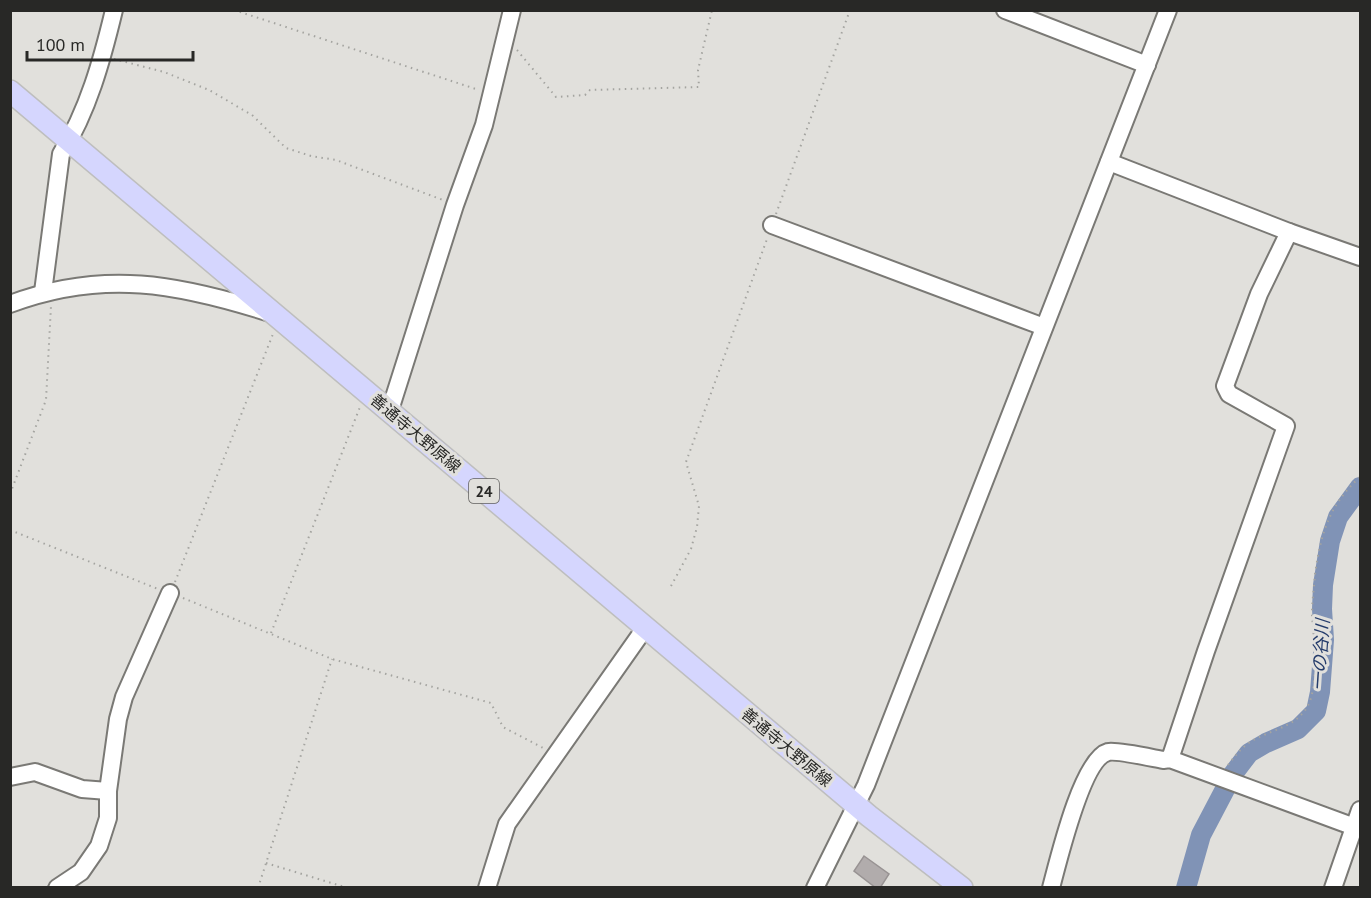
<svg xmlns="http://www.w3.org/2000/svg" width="1371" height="898" font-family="'PT Sans','Noto Sans JP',sans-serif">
<rect width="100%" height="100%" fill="#e1e0dc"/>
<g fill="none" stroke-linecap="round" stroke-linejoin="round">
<polyline stroke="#8093b6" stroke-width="20" points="1186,888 1201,835 1233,774 1249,753 1266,743 1298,729 1316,711 1320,692 1324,640 1322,609 1323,585 1330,541 1338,517 1360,487"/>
</g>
<polygon fill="#b1acac" stroke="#989393" stroke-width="1.5" points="864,856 889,874 880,888 876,888 854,871"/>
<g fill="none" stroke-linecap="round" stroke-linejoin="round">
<defs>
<g id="minor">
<polyline points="1005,10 1147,65"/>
<polyline points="1109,162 1289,232 1360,257"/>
<polyline points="772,225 1044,327"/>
<path d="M43 292 61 154C88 111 102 60 114 10"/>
<path d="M10 304C103 269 179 284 270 313"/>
<polyline points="390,410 455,205 484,125 512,10"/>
<polyline points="1170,759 1206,651 1286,426 1229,394 1225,386 1259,294 1289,232"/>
<polyline points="10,777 35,772 82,789 108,791"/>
<polyline points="57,888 81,872 99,846 108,818 108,791 118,719 124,697 170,593"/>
<polyline points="487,888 507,824 645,628"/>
<polyline points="815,888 866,785 1168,10"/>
<path d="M1051 888C1058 862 1082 759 1108 752 1117 750 1152 758 1163 760L1170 759 1360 829"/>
<polyline points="1333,888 1360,810"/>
</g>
<polyline id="major" points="10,91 869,816 962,888"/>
</defs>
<use href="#minor" stroke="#7a7975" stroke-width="20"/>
<use href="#major" stroke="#bebebe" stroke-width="24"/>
<g stroke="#a4a4a0" stroke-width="2" stroke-dasharray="1.5 4.5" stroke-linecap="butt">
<polyline points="234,10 479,90"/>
<polyline points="517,50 556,97 585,95 590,90 699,87 698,70 712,10"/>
<polyline points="114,59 164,72 209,90 252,115 286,148 311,156 336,160 443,200"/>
<polyline points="776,214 850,10"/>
<polyline points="10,494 46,400 51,306"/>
<polyline points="10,530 158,589"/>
<polyline points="175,582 273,334"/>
<polyline points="671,586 691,549 697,527 699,506 686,462 767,239"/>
<polyline points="183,598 332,659 491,703 503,727 545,749"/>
<polyline points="271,633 360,407"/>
<path d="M1228 765C1235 756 1241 748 1250 742 1273 728 1302 727 1311 698 1318 671 1314 642 1312 615 1312 601 1314 588 1315 574 1321 533 1329 505 1360 477"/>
<polyline points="266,863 348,888"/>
<polyline points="258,888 332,659"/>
</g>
<use href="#minor" stroke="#fff" stroke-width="16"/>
<use href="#major" stroke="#d5d6fe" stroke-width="21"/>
</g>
<g text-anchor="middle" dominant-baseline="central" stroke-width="6" stroke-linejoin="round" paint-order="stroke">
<rect fill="#e1e0dc" stroke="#605f5d" stroke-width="1.5" x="469" y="479" width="30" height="24" rx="4.5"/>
<g font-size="15" font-weight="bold" fill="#282826">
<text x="484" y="491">24</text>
</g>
<g font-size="16" fill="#282826" stroke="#e1e0dc">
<text transform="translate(416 433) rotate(40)">善通寺大野原線</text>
<text transform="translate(787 747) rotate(40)">善通寺大野原線</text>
</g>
<g font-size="18" font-style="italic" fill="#253c6b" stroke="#e1e0dc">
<text transform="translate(1320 655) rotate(-86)">一の谷川</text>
</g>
</g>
<rect width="1371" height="898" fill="none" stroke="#282826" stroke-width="24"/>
<path d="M27 51v9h166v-9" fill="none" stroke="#282826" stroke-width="3"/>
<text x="36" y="51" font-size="18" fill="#282826" stroke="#e1e0dc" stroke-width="4.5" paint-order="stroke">100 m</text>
</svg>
